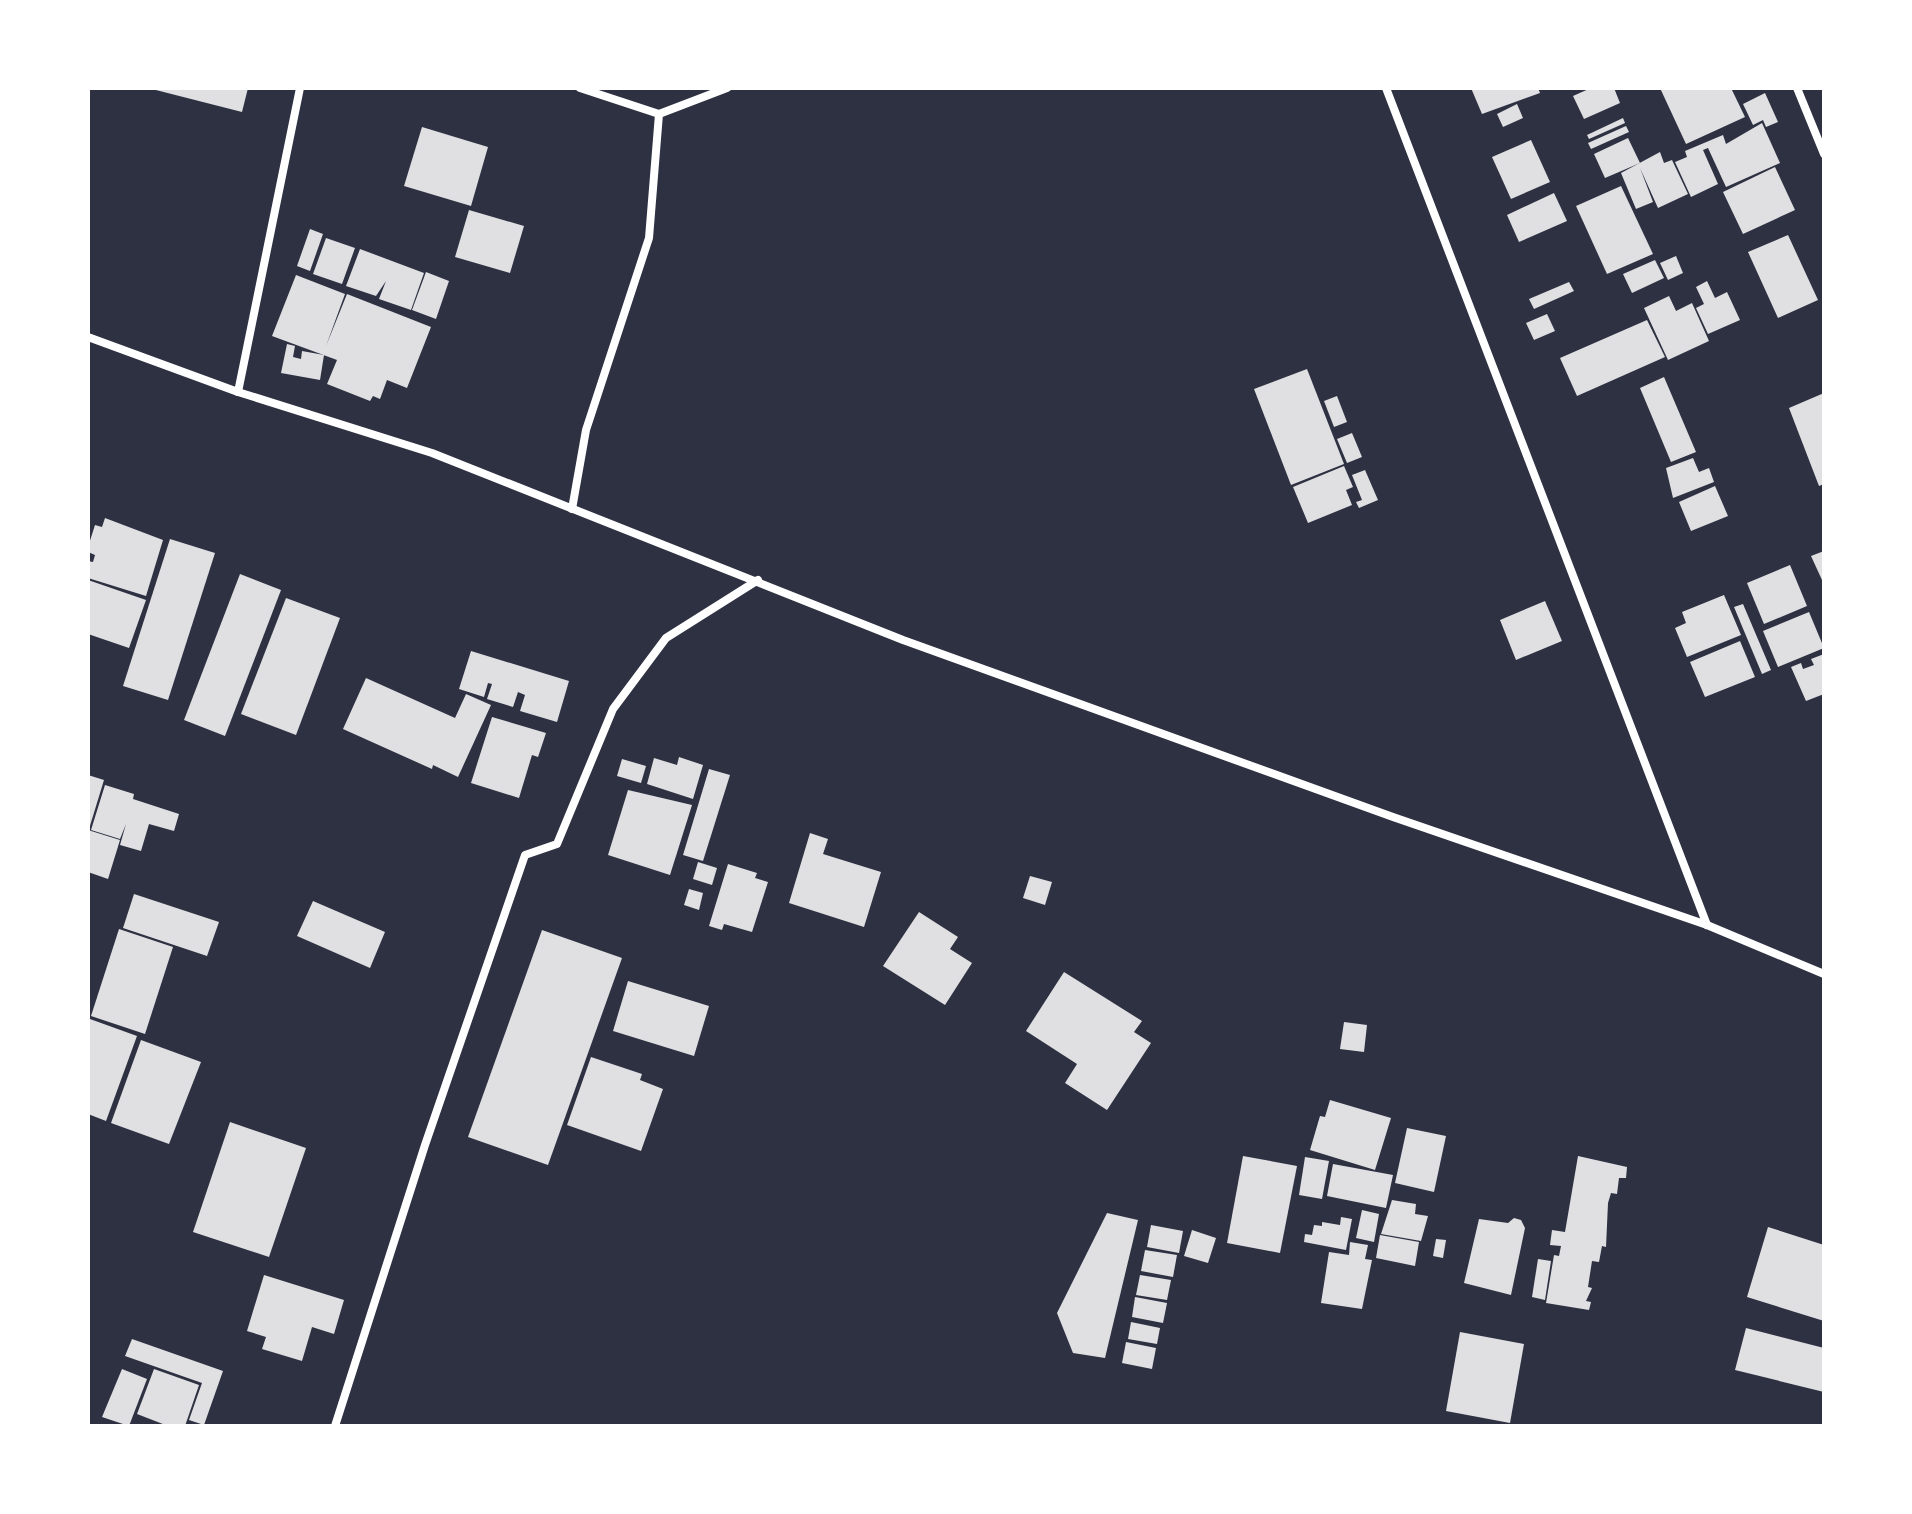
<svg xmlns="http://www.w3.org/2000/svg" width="1912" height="1514" font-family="'Fira Sans Condensed',sans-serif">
<rect width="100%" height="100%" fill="#2d3142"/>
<g fill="#e0e0e3">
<polygon points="148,88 248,88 242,112"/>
<polygon points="1471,88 1538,88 1540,93 1482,114"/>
<polygon points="1591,88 1614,88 1620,103 1584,119 1573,96"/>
<polygon points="1660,88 1731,88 1745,117 1686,144"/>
<polygon points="1765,93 1778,122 1766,127 1763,120 1753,125 1743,104"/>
<polygon points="1517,104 1523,118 1503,127 1497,114"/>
<polygon points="1623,118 1625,123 1589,139 1587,135"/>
<polygon points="1762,123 1780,163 1726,187 1708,148 1703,150 1718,184 1691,197 1675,162 1687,157 1685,151 1723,135 1726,144"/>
<polygon points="1626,126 1629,132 1591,149 1588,143"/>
<polygon points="422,127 488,147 471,206 404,186"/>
<polygon points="1628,138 1640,163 1605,178 1594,154"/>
<polygon points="1531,140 1550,182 1511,199 1492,157"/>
<polygon points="1660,152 1664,163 1672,160 1688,194 1658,208 1640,168 1653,202 1636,209 1621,173"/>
<polygon points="1775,167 1795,210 1743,234 1723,192"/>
<polygon points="1621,186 1653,254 1607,274 1576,206"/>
<polygon points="1554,193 1567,221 1519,242 1507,215"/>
<polygon points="469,210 524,226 510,273 455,257"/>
<polygon points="310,229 323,234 310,271 297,266"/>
<polygon points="1788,235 1818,300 1778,318 1748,252"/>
<polygon points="326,238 355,248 342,284 313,274"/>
<polygon points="360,249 424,273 411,310 379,299 386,281 376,296 346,286"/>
<polygon points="1676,256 1683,273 1668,280 1660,263"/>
<polygon points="1655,260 1664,278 1632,293 1623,274"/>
<polygon points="426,272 449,281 436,319 412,310"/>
<polygon points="296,275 345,294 326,346 347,294 431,327 407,388 387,380 380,399 373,396 370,401 327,384 337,360 272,336"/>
<polygon points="1707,281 1715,298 1727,292 1740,320 1708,334 1696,308 1704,304 1696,287"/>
<polygon points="1569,282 1574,291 1534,309 1529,299"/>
<polygon points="1669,296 1676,311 1692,303 1709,341 1668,360 1644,308"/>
<polygon points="1547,314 1555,331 1534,340 1526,323"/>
<polygon points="1647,320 1665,357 1577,396 1560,358"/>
<polygon points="287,344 295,346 293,357 301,359 302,351 324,355 320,380 281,373"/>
<polygon points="1307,369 1344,464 1291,485 1254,389"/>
<polygon points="1664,377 1696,452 1671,462 1640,388"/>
<polygon points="1824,393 1824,484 1819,486 1789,408"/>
<polygon points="1337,396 1347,422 1334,427 1324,401"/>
<polygon points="1352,433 1362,457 1347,463 1337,439"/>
<polygon points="1693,458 1699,472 1709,468 1714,482 1673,498 1666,468"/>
<polygon points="1344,466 1353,487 1346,490 1352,505 1308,523 1293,487"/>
<polygon points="1365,470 1378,500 1359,508 1356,502 1362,500 1352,475"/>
<polygon points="1715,486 1728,516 1691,531 1679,502"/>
<polygon points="105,518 163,540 146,596 88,578 88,561 93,562 95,555 88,552 88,547 95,525 102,527"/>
<polygon points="170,539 215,553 168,700 123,686"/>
<polygon points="1824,551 1824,579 1822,580 1811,556"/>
<polygon points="1790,565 1807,606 1764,624 1747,583"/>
<polygon points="240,574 281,590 225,736 184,720"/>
<polygon points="88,580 146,600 129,648 88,634"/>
<polygon points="1724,595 1741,635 1687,657 1675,628 1686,623 1682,612"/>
<polygon points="286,598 340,618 296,735 241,714"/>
<polygon points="1545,601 1562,641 1516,660 1500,620"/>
<polygon points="1743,604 1771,670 1762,674 1734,607"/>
<polygon points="1809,612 1824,648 1778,667 1763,631"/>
<polygon points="1740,641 1755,677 1705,697 1690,662"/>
<polygon points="471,651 569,681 557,722 520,711 525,695 518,692 513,707 487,699 492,684 488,683 484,697 459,689"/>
<polygon points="1824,654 1824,694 1806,701 1791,667 1801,663 1803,669 1814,665 1811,659"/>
<polygon points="366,678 455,718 466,694 491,705 458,777 433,765 432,769 343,729"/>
<polygon points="492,717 546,733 538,757 532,755 519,798 471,783"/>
<polygon points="679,757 703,765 693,799 647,784 654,758 677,765"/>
<polygon points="622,759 646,766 641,783 617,776"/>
<polygon points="709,769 730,775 703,861 683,855"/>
<polygon points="88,775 104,780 89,829 88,829"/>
<polygon points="105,785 134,794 133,799 179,814 174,831 149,824 141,851 120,845 126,824 120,839 91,830"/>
<polygon points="628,790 692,805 670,875 608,855"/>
<polygon points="88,830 120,840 108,879 88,872"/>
<polygon points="810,833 828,839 823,854 881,872 864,927 789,903"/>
<polygon points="698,862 717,868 712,885 693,879"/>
<polygon points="728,864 757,873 755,878 768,882 752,932 724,924 722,930 709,926"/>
<polygon points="1030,876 1052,882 1045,905 1023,898"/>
<polygon points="689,889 703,893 699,910 684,905"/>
<polygon points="134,894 219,922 207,956 123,928"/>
<polygon points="313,901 385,932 370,968 297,936"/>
<polygon points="919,912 958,937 950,949 972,963 945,1005 883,966"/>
<polygon points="119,929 173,947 145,1034 91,1016"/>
<polygon points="542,930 622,958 548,1165 468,1137"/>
<polygon points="1064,972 1142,1021 1134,1032 1151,1043 1107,1110 1065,1083 1077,1064 1026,1031"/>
<polygon points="628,981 709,1006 694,1056 613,1031"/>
<polygon points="90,1019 137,1036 106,1121 88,1114"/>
<polygon points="1344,1022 1367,1025 1364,1052 1340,1049"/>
<polygon points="141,1040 201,1062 169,1144 111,1123"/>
<polygon points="591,1057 642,1074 640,1080 663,1089 641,1151 567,1125"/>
<polygon points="1330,1100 1391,1118 1375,1170 1310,1150 1320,1116 1325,1117"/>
<polygon points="230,1122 306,1148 269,1257 193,1232"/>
<polygon points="1407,1128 1446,1136 1434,1192 1395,1183"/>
<polygon points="1243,1156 1297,1166 1280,1253 1227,1243"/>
<polygon points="1578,1156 1627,1167 1626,1178 1619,1178 1617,1194 1611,1193 1608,1203 1606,1247 1602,1246 1599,1262 1592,1261 1588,1287 1592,1288 1586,1301 1591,1302 1589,1310 1546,1303 1554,1255 1559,1256 1561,1246 1550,1245 1552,1230 1565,1232"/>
<polygon points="1305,1157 1329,1161 1322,1199 1299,1195"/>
<polygon points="1333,1164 1393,1175 1386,1208 1327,1196"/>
<polygon points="1392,1200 1416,1204 1415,1214 1428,1216 1421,1241 1381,1234"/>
<polygon points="1362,1210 1379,1214 1374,1242 1356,1238"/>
<polygon points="1107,1213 1138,1220 1105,1358 1073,1353 1057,1313"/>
<polygon points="1341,1217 1352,1219 1346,1250 1304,1242 1305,1234 1312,1235 1314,1225 1322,1226 1322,1222 1340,1225"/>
<polygon points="1514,1218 1521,1220 1525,1228 1511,1295 1464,1283 1479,1219 1508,1223"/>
<polygon points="1151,1225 1183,1231 1179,1253 1147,1247"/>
<polygon points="1768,1227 1824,1245 1824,1321 1747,1297"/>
<polygon points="1192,1230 1216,1238 1208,1263 1184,1256"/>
<polygon points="1380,1235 1419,1242 1415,1266 1376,1258"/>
<polygon points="1436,1239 1446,1240 1443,1258 1433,1256"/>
<polygon points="1350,1242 1368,1245 1365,1259 1372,1260 1362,1309 1321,1303 1329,1252 1349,1255"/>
<polygon points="1145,1250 1177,1255 1173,1277 1141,1271"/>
<polygon points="1538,1259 1551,1261 1545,1300 1532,1297"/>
<polygon points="264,1275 344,1300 334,1334 312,1327 302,1361 262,1349 266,1337 247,1331"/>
<polygon points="1140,1275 1171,1280 1167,1300 1136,1295"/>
<polygon points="1135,1297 1167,1303 1163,1323 1132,1317"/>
<polygon points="1131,1322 1160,1328 1157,1344 1128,1339"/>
<polygon points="1746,1328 1824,1348 1824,1392 1735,1370"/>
<polygon points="1460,1332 1524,1344 1510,1423 1446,1411"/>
<polygon points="132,1339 223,1371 204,1425 189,1420 202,1383 125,1356"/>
<polygon points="1126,1342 1156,1348 1152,1369 1122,1363"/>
<polygon points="122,1369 147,1379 129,1426 102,1417"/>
<polygon points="154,1369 199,1385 185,1426 168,1426 137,1414"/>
</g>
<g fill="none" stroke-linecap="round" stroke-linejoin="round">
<g stroke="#fff" stroke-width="8">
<polyline points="580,88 659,114"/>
<polyline points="1386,88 1707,925"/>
<polyline points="1797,88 1824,154"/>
<polyline points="88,337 238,392 432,453 903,640 1393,817 1707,925 1824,974"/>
<polyline points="238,392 300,88"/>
<polyline points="572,509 586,430 649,238 659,114 727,88"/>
<polyline points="335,1426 425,1145 525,855 557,844 613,709 666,638 758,580"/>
</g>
</g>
<rect width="1912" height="1514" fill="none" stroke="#ffffff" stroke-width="180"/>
</svg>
